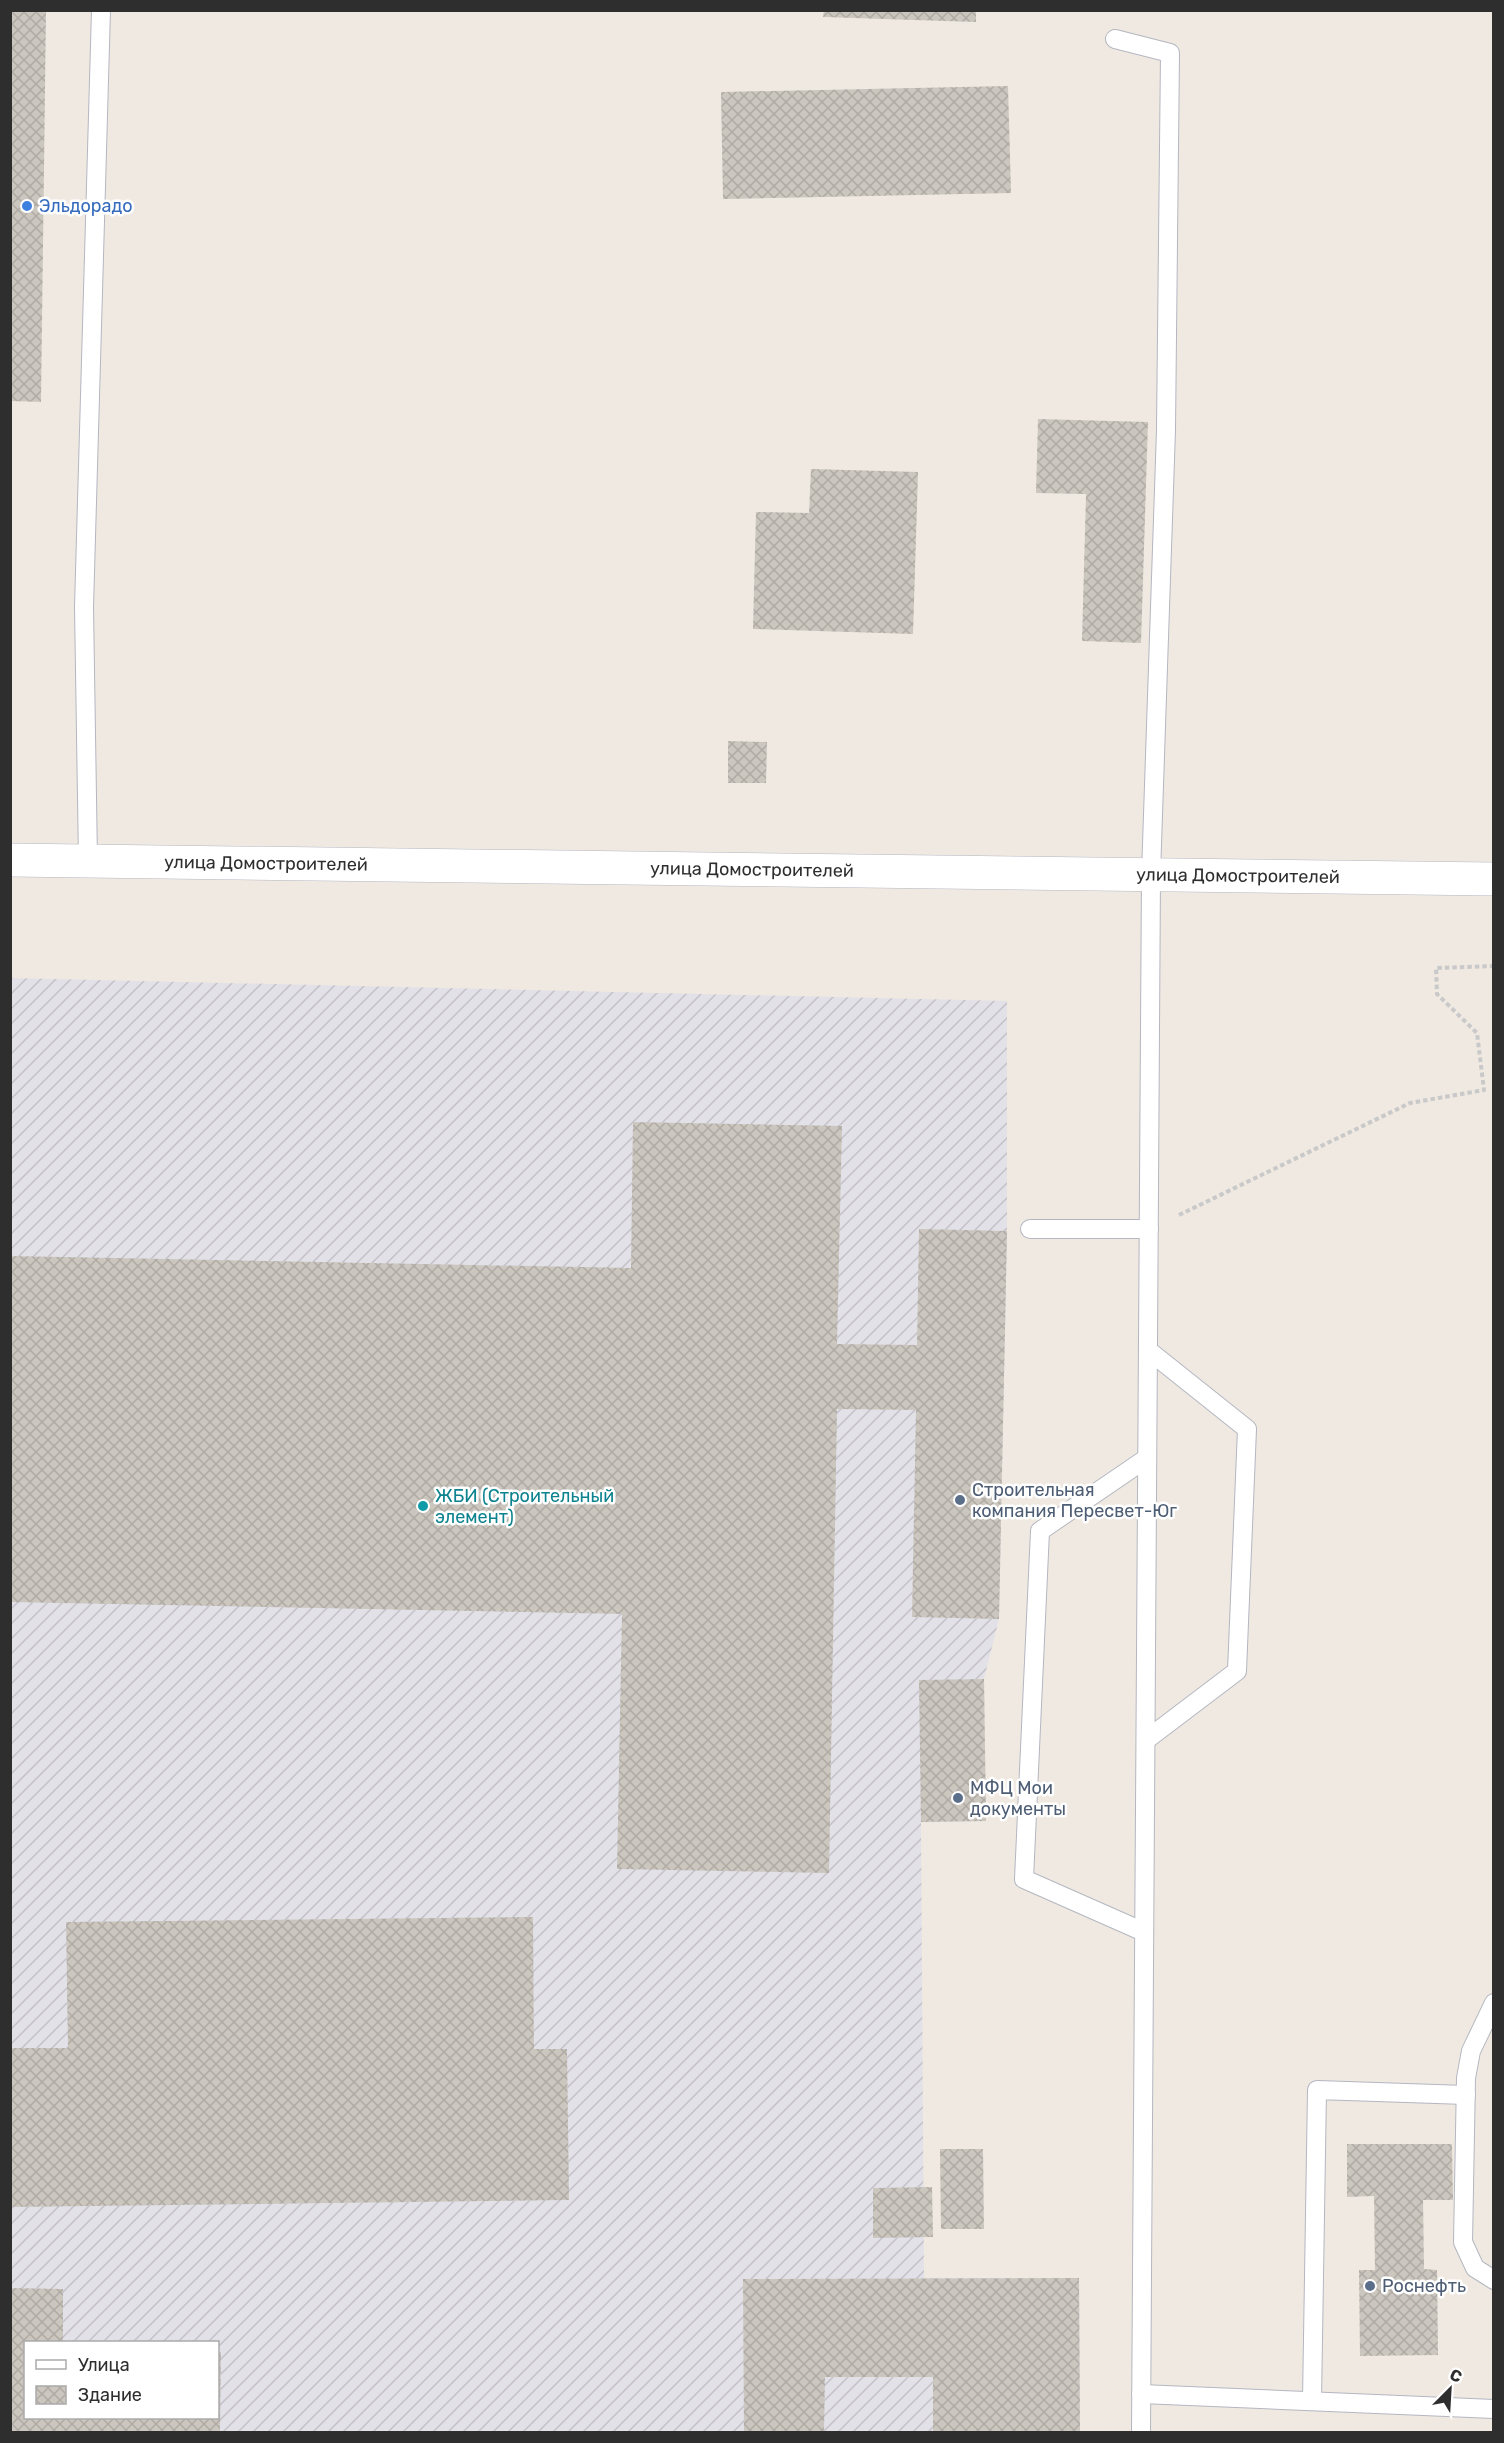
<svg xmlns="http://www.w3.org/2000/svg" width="1504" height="2443" font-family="Rubik,sans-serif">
<defs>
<pattern id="industrial-furrows" width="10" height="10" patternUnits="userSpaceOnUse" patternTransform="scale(1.5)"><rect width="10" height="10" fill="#e3e1e8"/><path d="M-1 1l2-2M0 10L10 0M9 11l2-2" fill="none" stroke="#c3c1c7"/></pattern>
<pattern id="building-cross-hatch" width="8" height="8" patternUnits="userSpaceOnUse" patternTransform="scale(1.5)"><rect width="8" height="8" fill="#cbc7bf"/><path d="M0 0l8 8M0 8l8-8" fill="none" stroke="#afaba4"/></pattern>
</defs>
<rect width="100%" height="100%" fill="#efe9e1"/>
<path fill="url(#industrial-furrows)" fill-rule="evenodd" d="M11 978 1007 1001V1231L999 1619 984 1679 986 1821 921 1822 924 2278H1079L1080 2432H11ZM26 2342H218V2418H26Z"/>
<g fill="url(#building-cross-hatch)">
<polygon points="10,10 46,10 41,402 10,401"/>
<polygon points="824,10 976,10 976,22 823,17"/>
<polygon points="1008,86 1011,193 723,199 721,92"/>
<polygon points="1038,419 1148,422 1141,643 1082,641 1086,494 1036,493"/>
<polygon points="811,469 918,472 913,634 753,629 756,512 809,513"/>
<polygon points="728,741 767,742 766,783 728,783"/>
<polygon points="633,1122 842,1126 837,1344 917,1345 919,1229 1007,1231 999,1619 912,1617 916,1410 837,1409 829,1873 617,1869 622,1614 10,1602 10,1256 631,1268"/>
<polygon points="984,1679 986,1821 921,1822 919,1680"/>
<polygon points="533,1917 534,2049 567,2049 569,2200 10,2207 10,2048 68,2048 66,1922"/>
<polygon points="1347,2144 1452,2144 1453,2200 1423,2200 1424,2269 1437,2270 1438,2355 1360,2356 1359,2270 1375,2270 1374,2196 1347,2197"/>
<polygon points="940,2149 983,2149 984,2229 941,2229"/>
<polygon points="932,2187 933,2237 873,2238 873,2188"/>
<polygon points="1079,2278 1080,2432 933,2432 933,2377 825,2377 824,2432 744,2432 743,2279"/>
<polygon points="10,2288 63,2289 63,2342 26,2342 26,2418 218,2418 218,2352 221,2352 220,2432 10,2432"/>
</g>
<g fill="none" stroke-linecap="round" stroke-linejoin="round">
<defs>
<g id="lane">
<polyline points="1115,39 1170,53 1166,430 1151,874 1141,2432"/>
<polyline points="88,861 84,607 101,10"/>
<polyline points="1030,1229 1149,1229"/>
<polyline points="1146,1740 1237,1671 1247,1429 1148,1350"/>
<polyline points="1144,1932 1024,1879 1040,1531 1147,1458"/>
<polyline points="1494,2003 1471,2051 1466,2078 1463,2242 1475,2268 1494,2280"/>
<polyline points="1141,2394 1494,2409"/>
<polyline points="1312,2401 1317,2090 1466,2095"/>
</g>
<g id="street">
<path id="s1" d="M10 860 1494 879"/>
</g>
</defs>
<use href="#lane" stroke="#b4b7c1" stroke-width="20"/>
<use href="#street" stroke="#b4b7c1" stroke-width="34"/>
<polyline stroke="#c9c9c9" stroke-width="4" stroke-dasharray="4.5 3" stroke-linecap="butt" points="1179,1215 1410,1103 1484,1090 1477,1033 1437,994 1436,968 1494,966"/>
<use href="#lane" stroke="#fff" stroke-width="18"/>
<use href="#street" stroke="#fff" stroke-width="33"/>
</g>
<circle fill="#3f7fe0" stroke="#fff" stroke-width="2" cx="27" cy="206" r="6"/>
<g fill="#5c6f8a" stroke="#fff" stroke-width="2">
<circle cx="960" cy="1500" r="6"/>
<circle cx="958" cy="1798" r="6"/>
<circle cx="1370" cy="2286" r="6"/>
</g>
<circle fill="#0f9aa8" stroke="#fff" stroke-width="2" cx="423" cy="1506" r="6"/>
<g text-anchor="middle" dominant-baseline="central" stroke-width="5" stroke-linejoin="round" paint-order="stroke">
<g font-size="18" fill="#366cbe" stroke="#fff" text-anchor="start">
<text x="39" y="206">Эльдорадо</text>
</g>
<g font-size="18" fill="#2e2e2e" stroke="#fff">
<text stroke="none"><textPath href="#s1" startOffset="256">улица Домостроителей</textPath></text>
<text stroke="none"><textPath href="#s1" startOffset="742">улица Домостроителей</textPath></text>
<text stroke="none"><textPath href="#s1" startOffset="1228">улица Домостроителей</textPath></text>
</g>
<g font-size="18" fill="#4e5e75" stroke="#fff" text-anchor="start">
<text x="972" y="1490">Строительная<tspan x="972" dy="21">компания Пересвет-Юг</tspan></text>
<text x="970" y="1788">МФЦ Мои<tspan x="970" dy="21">документы</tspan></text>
<text x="1382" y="2286">Роснефть</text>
</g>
<g font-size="18" fill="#0d838f" stroke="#fff" text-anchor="start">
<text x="435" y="1496">ЖБИ (Строительный<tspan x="435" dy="21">элемент)</tspan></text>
</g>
</g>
<rect width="1504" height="2443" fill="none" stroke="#2e2e2e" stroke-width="24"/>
<rect x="24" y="2341" width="195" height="78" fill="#ffffff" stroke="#ababab" stroke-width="1.5"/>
<rect x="36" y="2360" width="30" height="9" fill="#ffffff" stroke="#ababab" stroke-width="1.5"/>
<text x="78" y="2371" font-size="18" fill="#2e2e2e">Улица</text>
<rect x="36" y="2386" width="30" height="18" fill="url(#building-cross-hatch)" stroke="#ababab" stroke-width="1.5"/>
<text x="78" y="2401" font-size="18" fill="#2e2e2e">Здание</text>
<g transform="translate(1450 2389) rotate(24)" stroke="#ffffff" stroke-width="4.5" paint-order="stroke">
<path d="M0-4.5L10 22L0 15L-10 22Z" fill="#2e2e2e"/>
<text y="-9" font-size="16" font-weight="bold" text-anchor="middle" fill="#2e2e2e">С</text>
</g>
</svg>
